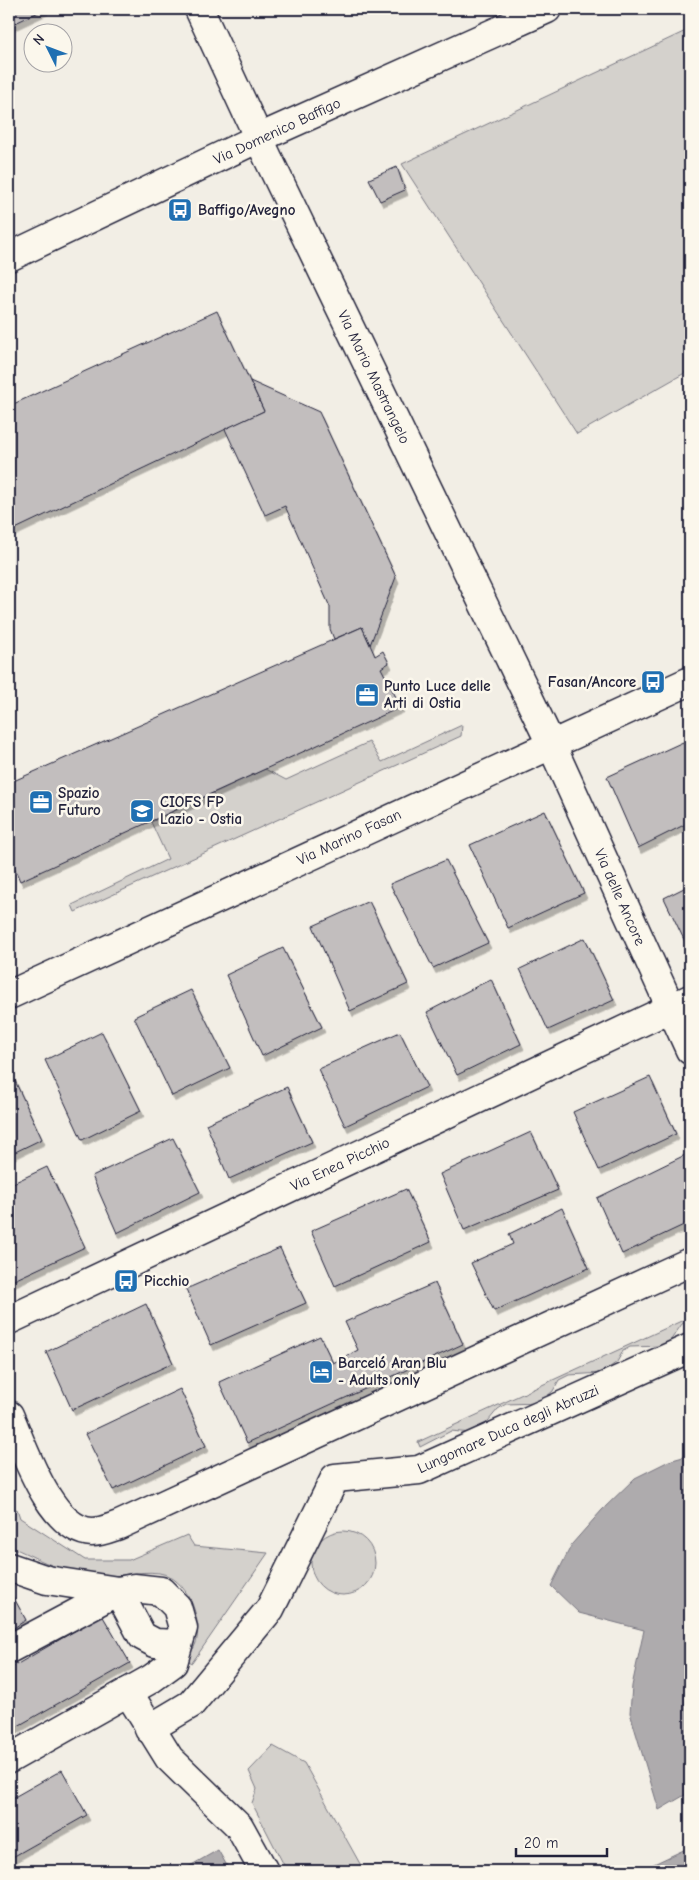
<svg xmlns="http://www.w3.org/2000/svg" width="699" height="1880" font-family="'Comic Neue',sans-serif">
<defs>
<filter id="shadow"><feDropShadow dx="3" dy="5.5" stdDeviation="0" flood-color="#0004"/></filter>
</defs>
<rect width="100%" height="100%" fill="#f2eee5"/>
<filter id="ink" filterUnits="userSpaceOnUse"><feTurbulence type="fractalNoise" baseFrequency=".02" numOctaves="2"/><feDisplacementMap in="SourceGraphic" scale="10" xChannelSelector="R" yChannelSelector="G"/><feConvolveMatrix kernelMatrix="1 2 1 2 8 2 1 2 1" color-interpolation-filters="sRGB"/></filter>
<g filter="url(#ink)">
<g fill="#d4d1cc" stroke="#7b7a84">
<polygon points="690,29 690,370 577,434 402,164"/>
<polygon points="462,725 461,736 75,912 72,905 168,859 151,822 265,769 286,780 369,742 382,762"/>
<polygon points="690,1317 690,1320 682,1324 670,1341 662,1346 630,1347 623,1351 617,1362 602,1373 569,1375 559,1380 553,1391 539,1403 506,1404 498,1409 484,1426 471,1433 451,1431 420,1447 418,1442"/>
<path d="M17 1509 20 1518 85 1560H129L187 1535 194 1546 268 1553 192 1663 186 1659C189 1654 194 1649 196 1643 203 1619 187 1577 159 1573 138 1570 116 1578 94 1577 65 1575 36 1557 9 1546V1512Z"/>
<circle cx="343" cy="1563" r="32"/>
<polygon points="273,1746 304,1763 364,1871 287,1871 252,1803 257,1789 249,1771"/>
</g>
<g fill="#aeabad" stroke="#76747f">
<polygon points="690,1455 690,1792 659,1810 630,1713 632,1686 644,1630 579,1613 551,1586 572,1544 602,1510 635,1478 669,1461"/>
<polygon points="690,1847 690,1871 639,1871"/>
<polygon points="218,1850 230,1871 181,1871"/>
</g>
<g fill="#c2bebe" stroke="#22223b" filter="url(#shadow)">
<polygon points="9,9 45,9 9,26"/>
<polygon points="397,167 405,190 380,201 369,179"/>
<polygon points="217,311 264,411 9,532 9,406"/>
<polygon points="250,381 319,412 396,577 370,645 362,627 334,639 330,629 330,607 285,506 265,515 225,429 264,411"/>
<polygon points="362,627 375,656 383,651 389,663 381,668 401,707 20,881 9,855 9,820 15,817 9,807 9,783"/>
<polygon points="683,742 690,757 690,822 638,848 607,777"/>
<polygon points="545,811 584,893 508,928 470,845"/>
<polygon points="446,860 488,943 433,968 390,884"/>
<polygon points="690,885 690,952 664,898"/>
<polygon points="369,901 408,984 350,1011 313,926"/>
<polygon points="585,938 614,1000 548,1030 520,969"/>
<polygon points="283,948 322,1027 262,1056 226,975"/>
<polygon points="491,979 521,1044 457,1075 427,1012"/>
<polygon points="191,990 230,1068 172,1096 134,1017"/>
<polygon points="102,1032 141,1111 82,1140 45,1060"/>
<polygon points="400,1032 427,1087 345,1126 318,1069"/>
<polygon points="9,1068 42,1139 9,1155"/>
<polygon points="650,1077 676,1134 599,1170 573,1112"/>
<polygon points="287,1087 312,1142 229,1179 206,1124"/>
<polygon points="531,1132 558,1190 464,1230 440,1174"/>
<polygon points="173,1138 200,1192 117,1233 92,1176"/>
<polygon points="685,1155 690,1165 690,1222 622,1254 597,1198"/>
<polygon points="47,1167 85,1247 12,1281 9,1274 9,1185"/>
<polygon points="406,1189 431,1242 335,1286 311,1231"/>
<polygon points="562,1208 589,1268 494,1311 471,1263 513,1244 509,1234"/>
<polygon points="280,1248 306,1303 211,1345 186,1289"/>
<polygon points="435,1283 463,1344 247,1443 219,1382 320,1336 333,1363 358,1350 345,1322"/>
<polygon points="146,1304 173,1363 72,1410 46,1352"/>
<polygon points="180,1389 206,1446 113,1490 85,1434"/>
<polygon points="10,1591 26,1620 9,1631 9,1592"/>
<polygon points="102,1615 130,1663 9,1731 9,1669"/>
<polygon points="62,1770 87,1815 9,1859 9,1800"/>
</g>
<g fill="none" stroke-linecap="round" stroke-linejoin="round">
<defs>
<g id="minor">
<polyline points="199,9 268,158 551,744 690,1050"/>
<polyline points="9,257 259,138 547,9"/>
<polyline points="9,995 690,681"/>
<polyline points="9,1320 690,999"/>
<path d="M9 1415C24 1449 50 1530 92 1532 101 1532 110 1528 119 1525L690 1262"/>
<polyline points="9,1567 47,1580 118,1591 9,1649"/>
<polyline points="128,1692 169,1758 239,1826 264,1871"/>
<polyline points="149,1729 191,1704 270,1609 335,1478 419,1470 690,1348"/>
<polyline points="9,1759 151,1679 173,1663 183,1628 177,1607 161,1591 134,1588 118,1591 142,1636 155,1643 178,1644"/>
</g>
</defs>
<use href="#minor" stroke="#22223b" stroke-width="31"/>
<use href="#minor" stroke="#fbf7ec" stroke-width="28"/>
</g>
</g>
<defs>
<symbol id="bus-square" viewBox="-11 -11 22 22"><rect x="-9" y="-9" width="18" height="18" rx="4" fill="#1f6fb2" stroke="#fbf7ec"/><path d="M-5-6H5V4H4V6H2V4H-2V6H-4V4H-5ZM-3.5-4V0h7V-4ZM-3.5 1.2v1.5H-2V1.2ZM2 1.2v1.5H3.5V1.2Z" fill="#fff"/></symbol>
<symbol id="office-square" viewBox="-11 -11 22 22"><rect x="-9" y="-9" width="18" height="18" rx="4" fill="#1f6fb2" stroke="#fbf7ec"/><path d="M-6-3h4V-5.5h4V-3h4V5H-6ZM-1-4.5V-3h2v-1.5ZM-6 0V1H6V0Z" fill="#fff"/></symbol>
<symbol id="school-square" viewBox="-11 -11 22 22"><rect x="-9" y="-9" width="18" height="18" rx="4" fill="#1f6fb2" stroke="#fbf7ec"/><path d="M0-5L7-2L0 1L-7-2ZM-4 1L0 2.5L4 1V4Q0 6-4 4Z" fill="#fff"/></symbol>
<symbol id="hotel-square" viewBox="-11 -11 22 22"><rect x="-9" y="-9" width="18" height="18" rx="4" fill="#1f6fb2" stroke="#fbf7ec"/><path d="M-6-4.5h1.5V1H6V5H4.5V3h-9V5H-6ZM-4 0a1.8 1.8 0 1 1 3.6 0ZM.5 0V-2.5h3Q6-2.5 6 0Z" fill="#fff"/></symbol>
</defs>
<g fill-rule="evenodd">
<use href="#bus-square" x="166" y="196" width="28" height="28"/>
<use href="#bus-square" x="639" y="668" width="28" height="28"/>
<use href="#office-square" x="353" y="681" width="28" height="28"/>
<use href="#office-square" x="27" y="788" width="28" height="28"/>
<use href="#school-square" x="128" y="797" width="28" height="28"/>
<use href="#bus-square" x="112" y="1267" width="28" height="28"/>
<use href="#hotel-square" x="307" y="1358" width="28" height="28"/>
</g>
<g text-anchor="middle" dominant-baseline="central" stroke-width="5" stroke-linejoin="round" paint-order="stroke">
<g font-size="15" fill="#22223b" stroke="#fbf7ec">
<text transform="translate(277 131) rotate(-25)">Via Domenico Baffigo</text>
<text transform="translate(374 377) rotate(64)">Via Mario Mastrangelo</text>
<text transform="translate(349 837) rotate(-25)">Via Marino Fasan</text>
<text transform="translate(620 897) rotate(66)">Via delle Ancore</text>
<text transform="translate(340 1164) rotate(-25)">Via Enea Picchio</text>
<text transform="translate(508 1429) rotate(-24)">Lungomare Duca degli Abruzzi</text>
</g>
<g font-size="15" font-weight="bold" fill="#22223b" stroke="#fbf7ec" text-anchor="start">
<text x="198" y="210">Baffigo/Avegno</text>
<text x="636" y="682" text-anchor="end">Fasan/Ancore</text>
<text x="384" y="686">Punto Luce delle<tspan x="384" dy="17">Arti di Ostia</tspan></text>
<text x="58" y="793">Spazio<tspan x="58" dy="17">Futuro</tspan></text>
<text x="160" y="802">CIOFS FP<tspan x="160" dy="17">Lazio - Ostia</tspan></text>
<text x="144" y="1281">Picchio</text>
<text x="338" y="1363">Barceló Aran Blu<tspan x="338" dy="17">- Adults only</tspan></text>
</g>
</g>
<rect width="699" height="1880" fill="none" stroke="#fbf7ec" stroke-width="30"/>
<rect x="15" y="15" width="669" height="1850" fill="none" stroke="#22223b" stroke-width="2" filter="url(#ink)"/>
<g transform="translate(48 48) rotate(312)"><circle r="24" fill="#fbf7ec" stroke="#a4a2a5"/>
<path d="M0-4L9 19L0 12L-9 19Z" fill="#1f6fb2"/>
<text y="-8" font-size="14" font-weight="bold" text-anchor="middle" fill="#22223b">N</text>
</g>
<path d="M516 1848v8h91v-8" fill="none" stroke="#22223b" stroke-width="2.5"/>
<text x="524" y="1848" font-size="15" fill="#22223b" stroke="#fbf7ec" stroke-width="4" paint-order="stroke">20 m</text>
</svg>
